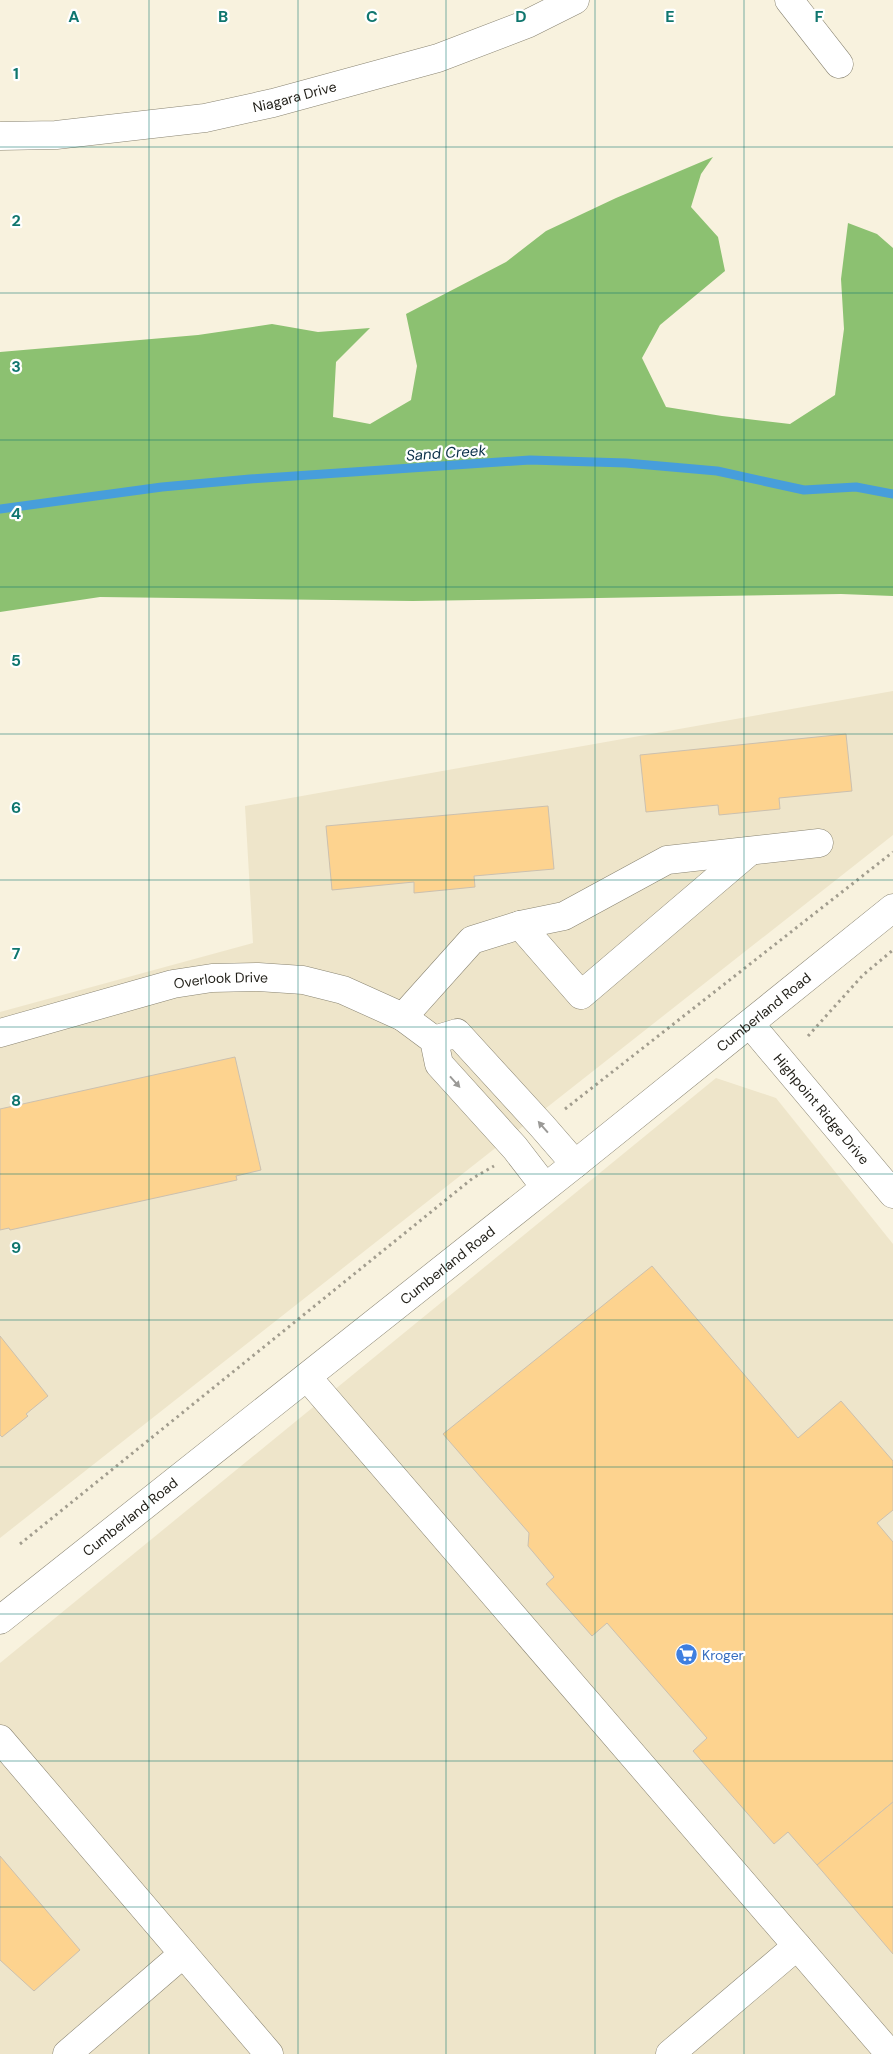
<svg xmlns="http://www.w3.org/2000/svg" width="893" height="2054" font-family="'DM Sans',sans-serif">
<rect width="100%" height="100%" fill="#f8f2de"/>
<g fill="#eee5ca">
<polygon points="893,691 893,835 0,1538 0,1012 253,943 245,806"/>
<polygon points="716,1078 776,1098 893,1244 893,2054 0,2054 0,1663"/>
</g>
<polygon fill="#8cc171" points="713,157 701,174 691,207 718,237 725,271 660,325 642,358 666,407 722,416 790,424 835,395 844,329 841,279 848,223 877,234 893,248 893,596 841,594 413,601 100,597 0,612 0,352 198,335 272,324 318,332 370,328 336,362 333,417 370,424 411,400 417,366 406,314 506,262 546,231 616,198"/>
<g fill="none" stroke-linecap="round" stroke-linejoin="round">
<polyline stroke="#479edb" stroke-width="9" points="0,509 162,487 250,479 530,460 626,463 717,471 804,490 856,487 893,494"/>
</g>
<g fill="#fdd38f" stroke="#cbc0af">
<polygon points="846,734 852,791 779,798 780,809 719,815 718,805 646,812 640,755"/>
<polygon points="548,806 554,869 474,876 475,887 414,893 414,882 332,890 326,826"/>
<polygon points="235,1057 261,1170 236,1176 237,1180 10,1230 9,1228 0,1230 0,1109"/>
<polygon points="652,1266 798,1438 841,1401 893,1461 893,1510 877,1523 893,1542 893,1802 817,1865 788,1832 774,1844 693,1751 707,1738 607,1623 592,1636 546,1584 554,1577 528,1546 529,1533 443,1434"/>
<polygon points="0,1336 48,1396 26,1414 28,1416 2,1437 0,1435"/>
<polygon points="893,1802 893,1954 817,1865"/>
<polygon points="0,1856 80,1950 34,1991 0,1960"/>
</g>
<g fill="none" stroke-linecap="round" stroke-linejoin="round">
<defs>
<g id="minor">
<polyline points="789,0 839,64"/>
<path id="s1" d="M0 136 56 135 205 118 273 103 438 58 527 24 575 0"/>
<polyline points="520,925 581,995 750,851"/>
<polyline points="403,1017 472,940 520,925 564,916 667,860 819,843"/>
<path id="s2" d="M750 1024 893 1194"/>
<path id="s3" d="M0 1033 173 984 212 978 258 977 303 980 343 990 403 1017 434 1040 439 1064 515 1148 545 1187"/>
<polyline points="434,1040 457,1033 542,1126 575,1164"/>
<polyline points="307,1377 890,2054"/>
<polyline points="0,1739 269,2054"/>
<polyline points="67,2054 183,1954"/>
<polyline points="670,2054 797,1946"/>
</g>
<g id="major">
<path id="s4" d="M0 1620 575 1164 893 908"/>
</g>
</defs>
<use href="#minor" stroke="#898472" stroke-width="29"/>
<use href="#major" stroke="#898472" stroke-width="29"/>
<g stroke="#a29d8e" stroke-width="3" stroke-dasharray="2.5 4" stroke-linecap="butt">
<polyline points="808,1036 863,975 893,950"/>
<polyline points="565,1109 893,852"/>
<polyline points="20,1544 473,1178 494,1166"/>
</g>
<use href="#minor" stroke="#fff" stroke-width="28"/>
<use href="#major" stroke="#fff" stroke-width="28"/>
</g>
<defs><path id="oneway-solid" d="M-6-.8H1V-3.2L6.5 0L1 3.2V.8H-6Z" transform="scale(1.25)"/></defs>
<g fill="#9b9a97">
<use href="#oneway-solid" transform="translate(455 1082) rotate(48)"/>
<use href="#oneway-solid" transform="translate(543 1127) rotate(-131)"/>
</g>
<path fill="none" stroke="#0f766e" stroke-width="1" stroke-opacity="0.55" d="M149 0V2054M298 0V2054M446 0V2054M595 0V2054M744 0V2054M0 147H893M0 293H893M0 440H893M0 587H893M0 734H893M0 880H893M0 1027H893M0 1174H893M0 1320H893M0 1467H893M0 1614H893M0 1761H893M0 1907H893"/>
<defs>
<symbol id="supermarket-disc" viewBox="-11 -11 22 22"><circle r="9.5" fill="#3f7fe0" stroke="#fff"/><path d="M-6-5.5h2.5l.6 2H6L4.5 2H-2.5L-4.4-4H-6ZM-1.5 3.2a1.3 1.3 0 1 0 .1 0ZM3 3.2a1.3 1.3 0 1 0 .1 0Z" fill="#fff"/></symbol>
</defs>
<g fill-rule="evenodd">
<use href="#supermarket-disc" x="674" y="1642" width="25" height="25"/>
</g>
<g text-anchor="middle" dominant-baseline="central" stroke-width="4.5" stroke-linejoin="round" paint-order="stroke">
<g font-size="14" fill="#201e17" stroke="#fff">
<text stroke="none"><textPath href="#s1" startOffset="298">Niagara Drive</textPath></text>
<text stroke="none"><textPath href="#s3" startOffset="228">Overlook Drive</textPath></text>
<text stroke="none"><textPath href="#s4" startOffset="976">Cumberland Road</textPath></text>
<text stroke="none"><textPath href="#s2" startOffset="111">Highpoint Ridge Drive</textPath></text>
<text stroke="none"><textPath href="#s4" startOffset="571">Cumberland Road</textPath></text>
<text stroke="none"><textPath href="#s4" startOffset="166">Cumberland Road</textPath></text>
</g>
<g font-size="14" fill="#366cbe" stroke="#fff" text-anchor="start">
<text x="702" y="1655">Kroger</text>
</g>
<g font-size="15" font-style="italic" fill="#082e47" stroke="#fff">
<text transform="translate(446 453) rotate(-4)">Sand Creek</text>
</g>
</g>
<g font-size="16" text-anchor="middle" font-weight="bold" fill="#0f766e" stroke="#fff" stroke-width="4.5" stroke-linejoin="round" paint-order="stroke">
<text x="74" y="22">A</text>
<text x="223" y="22">B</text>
<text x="372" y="22">C</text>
<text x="521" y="22">D</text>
<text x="670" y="22">E</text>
<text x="819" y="22">F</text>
<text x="16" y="79">1</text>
<text x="16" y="226">2</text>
<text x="16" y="372">3</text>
<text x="16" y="519">4</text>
<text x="16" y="666">5</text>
<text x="16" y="813">6</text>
<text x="16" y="959">7</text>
<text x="16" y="1106">8</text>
<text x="16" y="1253">9</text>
</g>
</svg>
